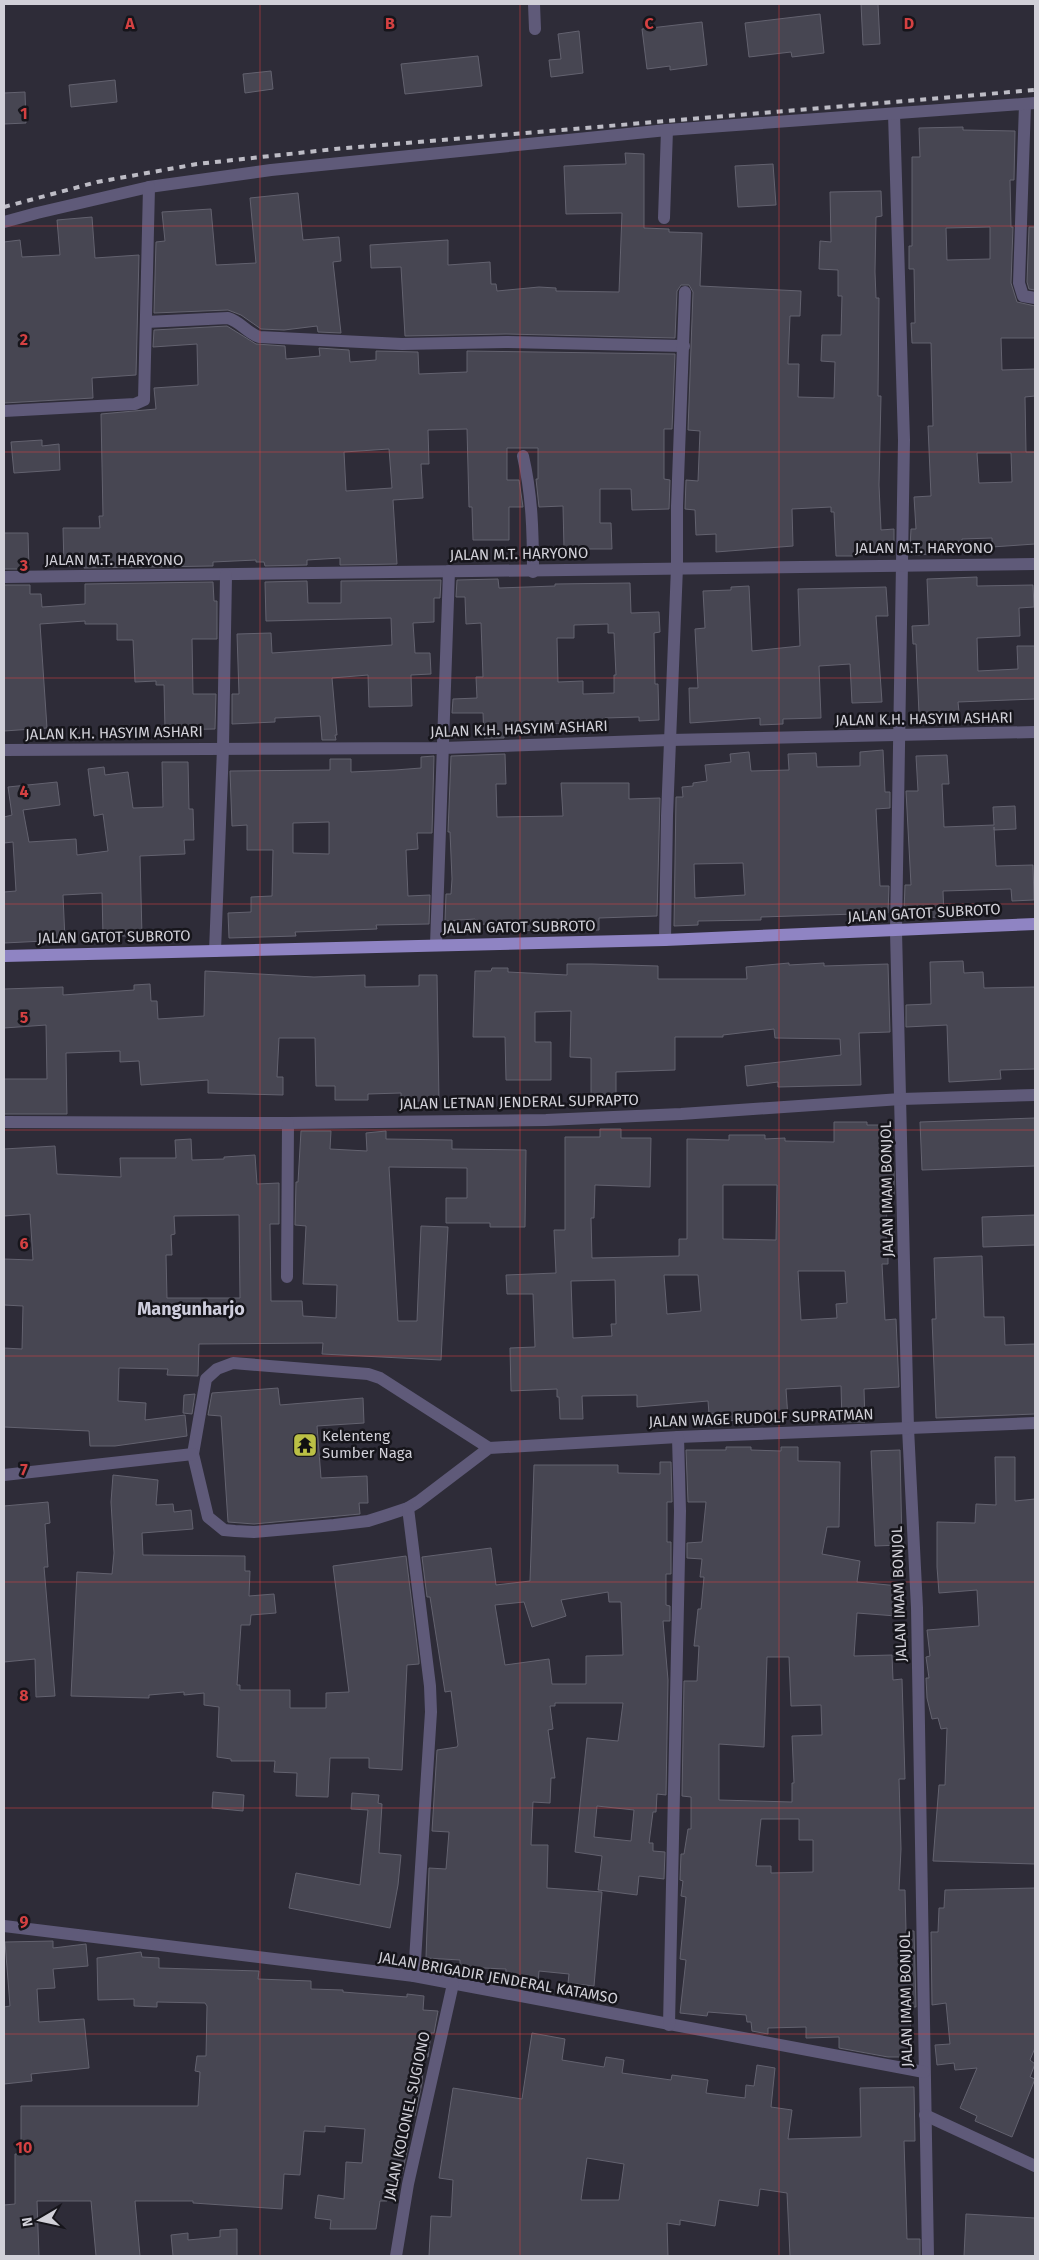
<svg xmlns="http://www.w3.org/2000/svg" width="1039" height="2260" font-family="'Fira Sans',sans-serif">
<rect width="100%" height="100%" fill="#2e2c38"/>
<g fill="#474652" stroke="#63626f" fill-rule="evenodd">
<polygon points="861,4 878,4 880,44 863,45"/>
<polygon points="820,14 824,53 792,57 791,52 749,57 745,23"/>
<polygon points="702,22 707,65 670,70 670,66 647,69 642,29"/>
<polygon points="579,31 583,73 551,77 549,60 561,59 558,34"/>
<polygon points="478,56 482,86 405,94 401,64"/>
<polygon points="271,71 273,89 245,93 243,74"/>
<polygon points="115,80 117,102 71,107 69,85"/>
<polygon points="25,92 26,123 4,124 4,93"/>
<path d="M963 127V130L1015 131 1014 180H1010L1011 227H1013L1011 283 1017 302 1035 306V338H1001L1002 370 1035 369V396L1025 397 1026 452H1035V544L992 547V538L962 539V542L930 544V554L915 555 914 547H910L911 529H916L914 497 931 496 928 426H933L931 343H912L911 323H915L914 269H909V246H912V157H920L919 128ZM990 227V259L947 260 946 228ZM977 453H1011L1012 482 979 483Z"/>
<polygon points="625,153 644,154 644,228 669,229 669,232 702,233 700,286 801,291 800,316 790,316 788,364 799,364 798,397 834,398 835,362 821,361 822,335 841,335 842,296 838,296 838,270 819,269 820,241 831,242 830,192 881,191 882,216 876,217 875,272 876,298 879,298 878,396 881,396 879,485 881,530 894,529 894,548 855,550 855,556 836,556 834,512 831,512 831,507 792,509 793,546 716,552 716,534 696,535 695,510 685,509 686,480 698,481 700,431 688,430 693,292 689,285 681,285 677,291 675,338 506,334 405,336 401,267 371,268 370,245 448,240 448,265 490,262 491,284 496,284 497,291 539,287 556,288 556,291 619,292 622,213 566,214 564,166 626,164"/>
<polygon points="773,164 776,205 738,207 735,166"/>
<polygon points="298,193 303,240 339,237 341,261 333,262 341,333 318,332 317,326 284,330 261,329 241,315 228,310 154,313 156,242 165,241 162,212 211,209 216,265 256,263 250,198"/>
<polygon points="92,217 95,258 139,255 136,375 92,378 93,398 4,403 4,242 20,240 22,257 60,255 57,220"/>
<polygon points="1029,227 1035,227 1035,290 1029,289 1027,282"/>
<path d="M227 326 256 344 285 346 286 359 320 356 319 348 349 350 350 362 376 360V351L418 352 419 374 467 372V351L675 354 672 429H664V479L670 480 669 509 632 510 631 489H600V523H611L612 549H564L563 506 539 507 536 479H538V448H507V480H519L523 507H509V540H473L472 507H469L467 429 428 430 429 464H421L423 498 393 500 397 564 340 565V558L307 560V565L265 566 264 562H256V560L213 562V566L84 568V566H64L63 528H100L99 516H103L101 414 156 409 154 388 198 385 197 344 153 347 154 330ZM389 449 392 488 346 491 344 452Z"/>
<polygon points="42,440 42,446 59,444 60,470 14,473 11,442"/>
<polygon points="4,533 28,533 29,569 4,569"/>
<polygon points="977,577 977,586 1033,585 1034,607 1019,608 1020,636 977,638 978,671 1018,669 1017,646 1035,646 1035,699 958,702 959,712 919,714 916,644 913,644 912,626 929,625 927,579"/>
<path d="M498 579 499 588 555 586V584L630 583 631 613 659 612 660 632 654 633 655 684H658L659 720 639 721V717L605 718V727L574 728 573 723 535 724V730L504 731V738H484L483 713H452L453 699 477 698 476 677H483L481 623 466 624 465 597H456L457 580ZM608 624V633H614L616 675H614V693L583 694V681L558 682 557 638H574V625Z"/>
<polygon points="441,580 440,598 434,598 434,622 413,623 415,653 430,653 431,674 411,675 412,706 369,707 368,675 332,678 337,735 335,735 336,740 322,740 320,716 275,718 275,722 232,724 232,694 239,694 237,634 271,633 272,653 392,645 391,618 266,621 265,582 307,581 308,603 341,603 341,581"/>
<polygon points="213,582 214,601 217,601 217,639 192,639 193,694 216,694 215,729 165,730 164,685 156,685 156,681 135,682 133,640 117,640 117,624 85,624 85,621 40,624 47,728 4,731 4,585 30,585 30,594 41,594 42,607 85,604 85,584"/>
<polygon points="749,586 752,651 800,646 798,589 886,587 888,616 876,616 882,702 852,703 850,664 819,666 821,718 783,719 783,724 760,725 760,718 690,723 689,688 698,688 695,629 705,628 703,591 731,590 731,587"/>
<path d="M883 750 885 792H890V808L876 809 880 886H889L888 913 761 917V920L698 921V925L674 926 676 797H683L682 787 693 786V783L707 781 705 765 731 762 730 754 749 752 751 771 789 770 788 754 816 753 817 767 860 766V752ZM743 863 745 895 695 898 694 864Z"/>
<polygon points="505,754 506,784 496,784 497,817 563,816 561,783 629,783 629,799 660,798 657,916 599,918 599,930 542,932 542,930 519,931 518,925 475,924 475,919 445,921 446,894 451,894 452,879 450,832 448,832 451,756"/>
<polygon points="947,755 949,784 942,784 944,827 994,825 993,807 1015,806 1016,829 994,830 994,827 996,866 1033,865 1034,900 1012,901 1011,889 943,891 944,917 908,918 908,912 904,912 905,885 911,885 906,791 918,791 916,756"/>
<path d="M434 756 432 833H417L418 849 406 850 408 896 430 895 429 924 376 925 377 929 295 932 296 936 229 938 228 913 251 912V897L272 896 273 850H247V825L232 826 230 771 330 770V759H351V772L395 770 421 768V757ZM329 822V854L293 853V823Z"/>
<polygon points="162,762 188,762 189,809 193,809 194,840 184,840 185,854 140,856 142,936 103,936 102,893 63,895 65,940 4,943 4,892 16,891 13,842 4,843 4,817 12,815 8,787 57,782 60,805 23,810 29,842 76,839 77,855 108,851 103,814 94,816 88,769 104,767 105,775 128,772 133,808 163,807"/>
<polygon points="963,961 964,973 983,972 984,988 1035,987 1035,1069 1000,1070 1001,1079 949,1082 947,1025 906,1027 906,1005 931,1004 930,962"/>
<polygon points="789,963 789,965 824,963 824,966 888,964 890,1032 859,1033 861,1085 778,1087 778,1082 747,1086 745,1066 841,1055 840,1039 775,1038 774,1029 723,1035 723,1037 675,1037 675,1070 616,1072 616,1097 591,1097 591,1058 570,1057 571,1011 535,1012 535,1042 551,1042 551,1080 506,1080 505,1037 473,1037 475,971 491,971 492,968 508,968 508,972 567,975 567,964 592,964 658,966 658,979 747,979 746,967"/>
<polygon points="205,971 314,977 365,975 365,987 419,986 419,975 437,975 439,1101 401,1101 401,1093 368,1094 368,1100 335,1100 335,1086 316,1086 315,1038 279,1038 277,1077 283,1077 283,1095 208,1093 208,1080 141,1085 139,1061 120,1062 120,1051 66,1053 67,1114 4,1114 4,1079 47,1079 46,1025 4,1028 4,989 63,987 63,995 134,990 134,985 150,984 151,1001 157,1001 158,1019 204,1016"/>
<polygon points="1035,1118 1035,1166 922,1170 920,1122"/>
<path d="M834 1122H867V1125H889V1171H894V1195H887L886 1247H888V1264H882L885 1320 896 1319 899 1387 864 1389 865 1422H842L841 1386 786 1389 788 1418 723 1421V1413L709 1414 708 1401 637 1407V1395L582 1396 583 1419H560L559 1397H557V1389L511 1391 510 1348 535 1347 533 1294H507L506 1275 556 1273 554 1230H565V1137H600V1129H621V1138H651L650 1187 595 1185 594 1218H591L592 1258 679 1256V1239H687V1139L729 1140V1135H765V1139L785 1138V1141L834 1142ZM723 1185H777L776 1240 723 1239ZM798 1271H845L847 1303 836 1304 837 1318 801 1320ZM664 1275H698L701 1311 667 1314ZM615 1280 616 1324H611L612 1336 573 1338 571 1281Z"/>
<path d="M301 1131H331L330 1149 367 1151 366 1133 386 1131V1139L452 1140V1149L526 1150 525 1227H490V1223H446V1198H467V1168L389 1167 398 1321H417L421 1226 448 1227 441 1360 322 1354 323 1343 199 1344 198 1376 167 1375 168 1369 119 1368 118 1401 146 1403 145 1420 185 1415 187 1436 115 1446H90L89 1431 4 1427V1348L22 1349 23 1306 4 1305V1259L33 1260 30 1214 4 1216V1149L55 1146 57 1174 121 1177 120 1158H176L175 1140 191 1139 192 1160 224 1159V1157L255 1155 257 1184 279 1183V1224H270L271 1301H302L303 1316 336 1318 337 1285 303 1284 306 1226 295 1225 296 1182H298ZM239 1215 240 1298H167L166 1255H172L171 1235 175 1234 174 1216Z"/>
<polygon points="1035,1215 1035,1245 983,1247 982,1217"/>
<polygon points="982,1256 984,1317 1004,1317 1005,1345 1035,1344 1035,1414 936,1418 932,1319 936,1319 934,1258"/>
<polygon points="278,1388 280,1405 363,1398 364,1423 317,1426 321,1478 367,1476 368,1503 359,1503 360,1514 254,1524 228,1522 221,1416 208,1415 212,1393"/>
<polygon points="195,1394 192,1414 183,1413 184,1395"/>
<path d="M726 1447H751V1450L781 1451V1447H798V1461L840 1462 839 1527H827L822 1554 860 1561 857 1582 899 1586 896 1616 857 1613 854 1656 892 1655 893 1680 902 1679 905 1779H899L901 1849 899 1890H905L906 1931H914L916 2007H910L911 2057H888L839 2048V2037L806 2038V2027L768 2028V2034L752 2031 751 2022H747L746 2015 708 2012 707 2016 680 2013 686 1960 680 1959 686 1897 681 1896 683 1881 680 1880 681 1854H684L688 1829H691V1797L682 1796 684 1681H697L699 1646H694L698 1609H701L704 1577H700L702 1559 687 1558V1543L702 1542 706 1502H688L686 1450H726ZM767 1657H789L791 1706 821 1705 822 1735 792 1736 794 1783H792V1802L719 1800V1744L764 1747ZM761 1819H799V1840H813V1872L771 1873V1866H756Z"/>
<polygon points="900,1450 902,1545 875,1546 871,1451"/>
<polygon points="995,1457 1015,1457 1015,1501 1035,1499 1035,1864 933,1861 939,1785 945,1785 947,1728 941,1729 938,1718 932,1719 927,1698 926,1678 929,1678 926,1657 930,1656 927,1630 979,1626 977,1590 939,1593 937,1567 937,1522 975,1523 976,1504 996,1505"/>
<path d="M660 1462H671L672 1502H667V1542H671V1574H666V1605L670 1606V1621H663L668 1680 666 1795 657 1794 656 1812H653L649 1843H653V1851L665 1852 664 1879 639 1876 637 1895 598 1890 602 1856 575 1852 587 1738 618 1741 623 1703H555V1706H550L553 1729 548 1730 555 1778H551L550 1803 533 1802 531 1845H548L547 1888 602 1892 594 1986 568 1983 569 1974 539 1971 538 1983 505 1981 506 1969 460 1967V1960L426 1958 429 1868 446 1869 449 1832 432 1831 437 1750 457 1747 458 1745 451 1691 445 1692 430 1597H427L422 1557 491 1548 496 1585 530 1581 534 1465H618V1473L660 1474ZM608 1592 609 1602H621L623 1655 586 1656V1684H552L549 1659 505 1665 495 1605 524 1602 532 1627 566 1616 561 1600ZM597 1806 634 1810 631 1841 594 1837Z"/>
<polygon points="113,1475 158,1480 156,1505 173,1504 174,1512 191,1510 193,1529 142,1533 143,1555 245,1556 245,1571 250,1571 249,1596 274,1594 276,1613 251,1615 250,1625 241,1625 237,1685 240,1685 240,1690 290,1690 290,1708 326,1708 326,1693 349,1692 333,1566 406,1556 419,1661 419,1664 407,1665 402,1770 369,1768 369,1758 330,1758 328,1797 296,1796 297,1773 274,1772 275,1761 231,1761 231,1759 217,1757 219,1707 204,1705 204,1693 184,1695 184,1692 149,1695 149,1698 71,1696 77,1572 112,1574 114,1553 111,1502"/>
<polygon points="48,1502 50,1523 45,1524 48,1567 44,1567 55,1696 36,1697 35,1659 4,1662 4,1506"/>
<polygon points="213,1792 244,1795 243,1811 212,1808"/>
<polygon points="352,1793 379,1795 378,1803 382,1804 379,1853 401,1855 398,1885 390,1928 289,1908 296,1873 360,1885 368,1810 351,1809"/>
<polygon points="1035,1888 1035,2048 1030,2060 1035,2064 1030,2077 1035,2079 1012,2137 975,2121 977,2116 960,2108 977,2068 955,2070 954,2063 937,2065 935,2045 950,2044 946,2003 932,2005 931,1932 938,1932 939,1908 944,1908 945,1890"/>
<polygon points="53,1941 53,1948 86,1944 88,1966 53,1969 55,1988 37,1989 39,2022 84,2019 89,2068 31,2074 32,2081 4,2084 4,2007 10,2006 5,1942"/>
<polygon points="141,1952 142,1957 159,1958 159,1968 259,1971 258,1979 311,1981 311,1989 343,1990 343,1992 407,1997 407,1994 424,1996 423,2010 438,2011 434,2033 431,2033 428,2057 424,2057 422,2083 415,2116 400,2115 397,2145 408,2146 402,2174 400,2174 399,2185 388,2184 387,2201 380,2201 376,2229 330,2229 331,2220 315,2218 318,2195 344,2199 346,2162 362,2163 365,2129 325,2126 325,2132 304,2131 300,2175 284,2174 282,2209 193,2203 193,2201 135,2201 140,2256 96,2256 91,2201 37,2201 39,2256 4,2256 4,2205 15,2204 15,2154 21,2154 21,2106 198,2106 200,2072 195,2071 197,2056 206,2056 207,2006 205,2003 157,2002 157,2007 134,2006 134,1999 98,2000 97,1958"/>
<path d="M532 2033 565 2039 562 2060 604 2067 606 2057 624 2060 622 2073 671 2080 672 2075 708 2080 706 2093 745 2098 746 2085 754 2086 757 2065 775 2068 771 2107 792 2110 788 2139 861 2137 860 2088 914 2087 915 2141H904L907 2239H920V2256H790L787 2193 760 2189 758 2206 719 2200 715 2226 680 2220V2225L667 2223 668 2256H429L431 2216 451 2217 453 2180 439 2178 453 2088 522 2099ZM587 2158 624 2164 619 2200H581Z"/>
<polygon points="966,2214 1035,2218 1035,2256 964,2256"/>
<polygon points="237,2229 237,2256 173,2256 171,2235 188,2233 188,2240 220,2237 220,2230"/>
</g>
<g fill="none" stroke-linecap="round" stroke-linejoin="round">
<g stroke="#5f5a79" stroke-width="12">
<polyline points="534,4 535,29"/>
<polyline points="1025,104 1019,283 1023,296 1035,298"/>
<polyline points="894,114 904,440 896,931 908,1428 917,1608 928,2256"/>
<polyline points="667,130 1035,103"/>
<polyline points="4,222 37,213 149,187 271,170 667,130 664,218"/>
<path d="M146 322 228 318C241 322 246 332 259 337L402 344 506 342 684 346"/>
<polyline points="4,411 135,404 144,400 149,187"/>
<path d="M523 456C532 495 533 532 533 572"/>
<polyline points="4,577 1035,564"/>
<polyline points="4,750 443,748 670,740 1035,732"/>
<polyline points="665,940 667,816 677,567 677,506 685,292"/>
<polyline points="436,945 449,571"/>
<polyline points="215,951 223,748 226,575"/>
<polyline points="4,1122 288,1123 546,1120 681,1114 901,1099 1035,1095"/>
<polyline points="287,1277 288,1123"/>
<polyline points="489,1448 380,1378 368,1374 233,1363 217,1369 206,1379 193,1454 208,1517 224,1530 235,1531 254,1532 334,1525 368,1521 387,1515 408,1508 418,1502 489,1448 678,1437 1035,1423"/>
<polyline points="4,1475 193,1454"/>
<polyline points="408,1508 430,1686 431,1712 414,1976"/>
<polyline points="4,1926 414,1976 924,2072"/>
<polyline points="669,2025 680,1511 678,1437"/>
<polyline points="925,2115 1035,2166"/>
<polyline points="396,2256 408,2184 453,1984"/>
</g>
<polyline stroke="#8f84c3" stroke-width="12" points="4,956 665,940 1035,924"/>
<polyline stroke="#bdbcc5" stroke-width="4" stroke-dasharray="6 6" stroke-linecap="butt" points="4,207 97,182 197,164 335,149 1035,90"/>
</g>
<path fill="none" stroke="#d54142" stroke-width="1" stroke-opacity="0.55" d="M260 4V2256M520 4V2256M779 4V2256M4 226H1035M4 452H1035M4 678H1035M4 904H1035M4 1130H1035M4 1356H1035M4 1582H1035M4 1808H1035M4 2034H1035"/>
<defs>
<symbol id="temple-square" viewBox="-11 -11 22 22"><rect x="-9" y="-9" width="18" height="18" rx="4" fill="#bbc045" stroke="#16151b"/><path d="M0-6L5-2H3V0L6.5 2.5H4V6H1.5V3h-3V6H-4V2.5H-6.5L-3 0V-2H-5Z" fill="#111"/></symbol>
</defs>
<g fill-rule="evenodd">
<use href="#temple-square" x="291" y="1431" width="28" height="28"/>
</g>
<g text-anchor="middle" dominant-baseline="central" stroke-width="5" stroke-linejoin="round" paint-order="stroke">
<g font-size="15" fill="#d1d0d8" stroke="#16151b">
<text x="924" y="548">JALAN M.T. HARYONO</text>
<text transform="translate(519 554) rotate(-1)">JALAN M.T. HARYONO</text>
<text x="114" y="560">JALAN M.T. HARYONO</text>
<text transform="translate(924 719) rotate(-1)">JALAN K.H. HASYIM ASHARI</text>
<text transform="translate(519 729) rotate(-2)">JALAN K.H. HASYIM ASHARI</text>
<text transform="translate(114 733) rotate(-1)">JALAN K.H. HASYIM ASHARI</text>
<text transform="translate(924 913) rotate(-3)">JALAN GATOT SUBROTO</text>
<text transform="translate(519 927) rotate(-1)">JALAN GATOT SUBROTO</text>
<text transform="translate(114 937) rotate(-1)">JALAN GATOT SUBROTO</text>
<text transform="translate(519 1102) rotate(-1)">JALAN LETNAN JENDERAL SUPRAPTO</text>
<text transform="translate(887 1189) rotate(-91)">JALAN IMAM BONJOL</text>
<text transform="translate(761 1418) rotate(-2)">JALAN WAGE RUDOLF SUPRATMAN</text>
<text transform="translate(899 1594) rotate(-92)">JALAN IMAM BONJOL</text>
<text transform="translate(498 1978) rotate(10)">JALAN BRIGADIR JENDERAL KATAMSO</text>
<text transform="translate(906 1999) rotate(-91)">JALAN IMAM BONJOL</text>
<text transform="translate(407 2116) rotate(-78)">JALAN KOLONEL SUGIONO</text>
</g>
<g font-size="15" fill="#d1d0d8" stroke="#16151b" text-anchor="start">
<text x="322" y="1436">Kelenteng<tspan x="322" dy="17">Sumber Naga</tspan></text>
</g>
<g font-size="18" font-weight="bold" fill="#cfcedd" stroke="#16151b">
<text x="191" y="1309">Mangunharjo</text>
</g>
</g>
<g font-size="16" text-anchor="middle" font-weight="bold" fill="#d54142" stroke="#16151b" stroke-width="5" stroke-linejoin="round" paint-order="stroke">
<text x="130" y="29">A</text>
<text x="390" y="29">B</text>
<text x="649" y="29">C</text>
<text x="909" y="29">D</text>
<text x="24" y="119">1</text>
<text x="24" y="345">2</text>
<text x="24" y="571">3</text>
<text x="24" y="797">4</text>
<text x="24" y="1023">5</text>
<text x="24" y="1249">6</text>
<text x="24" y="1475">7</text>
<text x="24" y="1701">8</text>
<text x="24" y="1927">9</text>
<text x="24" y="2153">10</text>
</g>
<rect width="1039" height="2260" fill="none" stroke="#d1d0d8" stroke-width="10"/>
<g transform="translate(40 2220) rotate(261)" stroke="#16151b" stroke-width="4" paint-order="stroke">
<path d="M0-4L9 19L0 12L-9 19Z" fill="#d1d0d8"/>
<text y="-8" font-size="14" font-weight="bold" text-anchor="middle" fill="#d1d0d8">N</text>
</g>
</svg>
